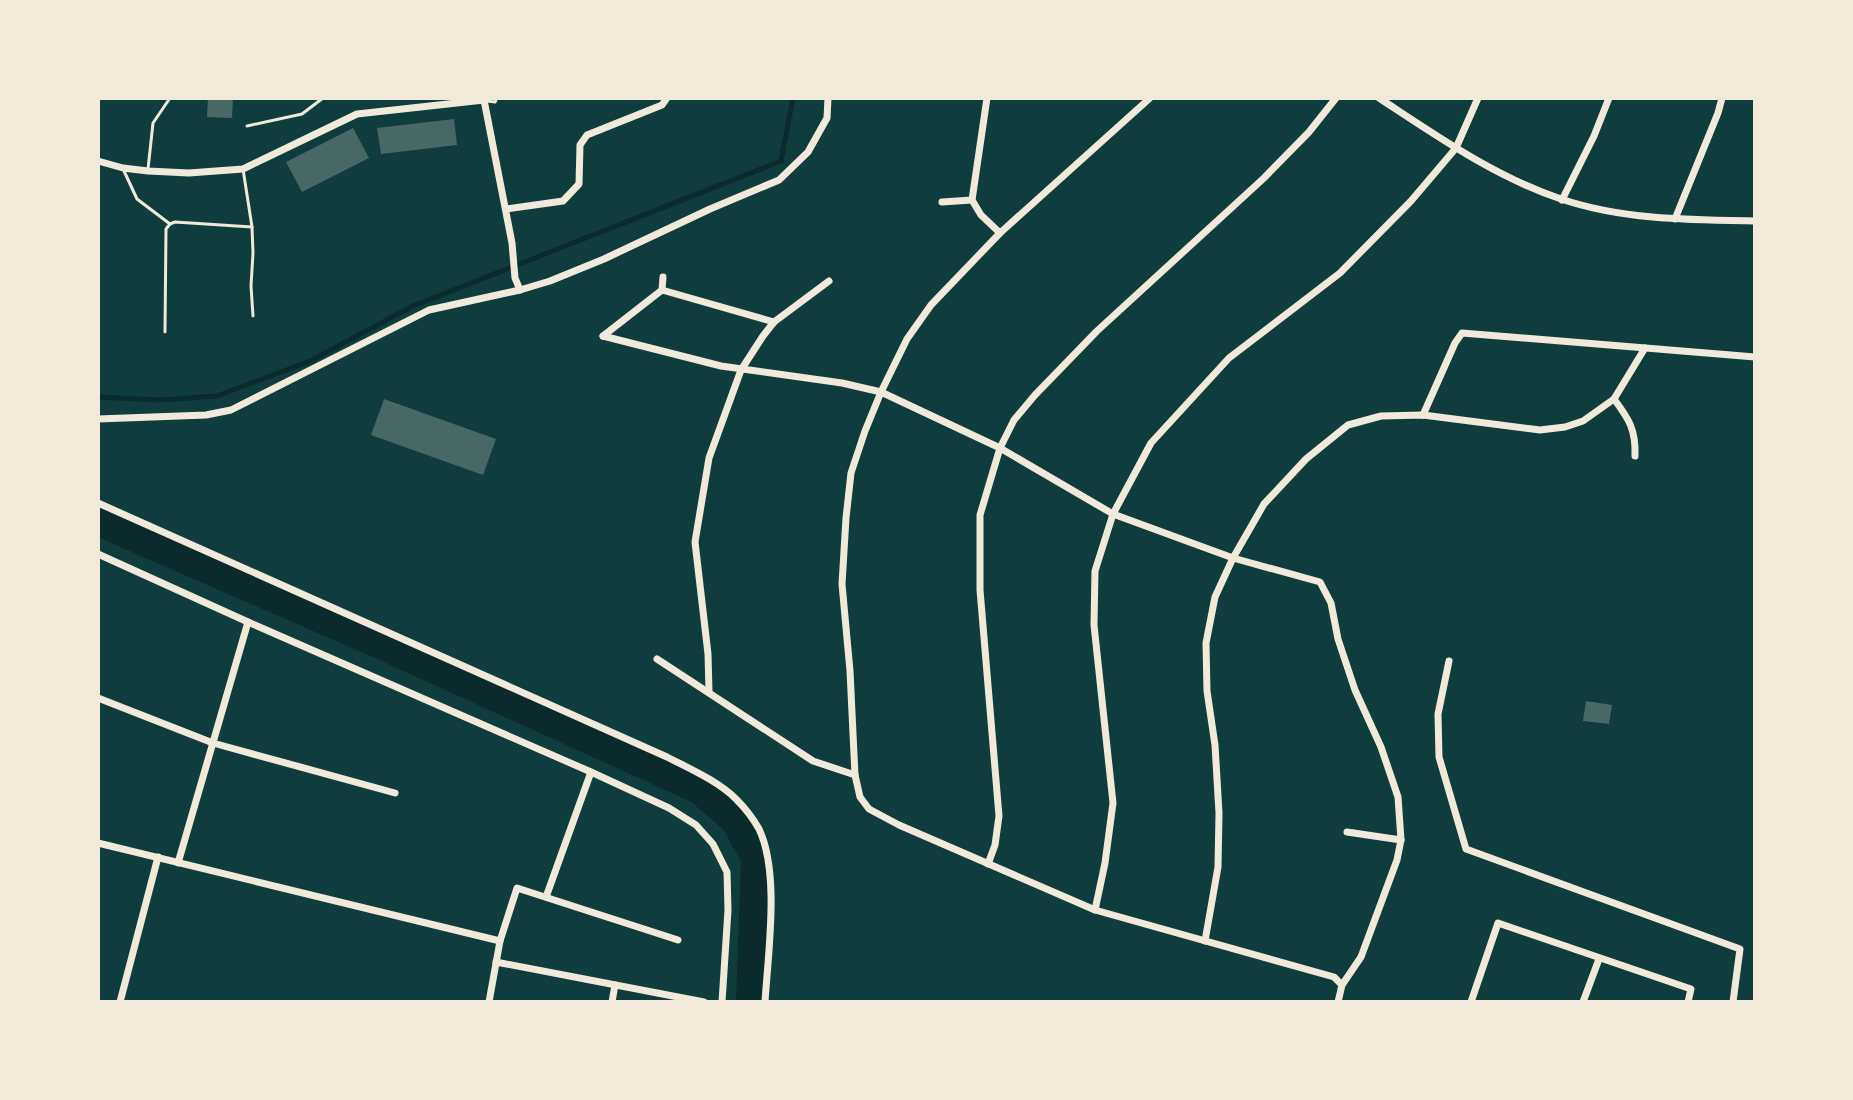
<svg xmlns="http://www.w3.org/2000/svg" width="1853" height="1100" font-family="'Public Sans',sans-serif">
<rect width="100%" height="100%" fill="#0f3d3e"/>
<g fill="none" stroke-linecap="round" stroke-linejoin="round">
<polyline stroke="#0a2a2b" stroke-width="5" points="98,397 160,400 217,396 310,361 413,306 781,161 793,98"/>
<polyline stroke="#0a2a2b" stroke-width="28" points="98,522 380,645 699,790 734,820 755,858 750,1002"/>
</g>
<g fill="#486865">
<polygon points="208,98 233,98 232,118 207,117"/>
<polygon points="454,119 457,145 381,154 377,128"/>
<polygon points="353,128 369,158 302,192 286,162"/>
<polygon points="384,399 496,439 483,475 371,435"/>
<polygon points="1586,701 1612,705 1609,724 1583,721"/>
</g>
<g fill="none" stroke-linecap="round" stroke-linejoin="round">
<g stroke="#f1e9da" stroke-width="3">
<polyline points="487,101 495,102 497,98"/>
<polyline points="247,126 302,114 323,98"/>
<polyline points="148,169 153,123 170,98"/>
<polyline points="243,169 252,227 253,253 251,286 253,316"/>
<polyline points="124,171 137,199 170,224"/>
<polyline points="165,332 166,229 170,224 175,222 252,227"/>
</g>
<g stroke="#f1e9da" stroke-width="7">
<polyline points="987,98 972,200 981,215 1000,233"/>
<polyline points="1150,98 1000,233 931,305 907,339 881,392 865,431 851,473 846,518 842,584 850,671 855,775 860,797 869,809 899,825 1095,910 1334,977 1342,985 1338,1002"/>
<path d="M1379 98C1437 136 1495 177 1561 199 1623 220 1690 220 1755 221"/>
<polyline points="98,161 123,168 148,171 189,173 243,169 357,114 484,100 512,243 515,278 520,290"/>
<polyline points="1562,200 1594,136 1609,98"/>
<polyline points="942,202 972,200"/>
<polyline points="506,209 563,201 579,184 580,145 587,135 662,105 667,98"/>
<polyline points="1675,219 1718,113 1722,98"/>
<polyline points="662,290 663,277"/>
<polyline points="603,336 721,366 842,383 881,392 1000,448 1113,514 1233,558 1320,582 1331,603 1338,639 1355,690 1381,747 1398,797 1401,840 1397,860 1361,957 1342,985"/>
<polyline points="603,336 662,290 774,322"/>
<path d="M1614 399C1629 419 1636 430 1635 456"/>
<polyline points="1423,415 1455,343 1462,333 1755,357"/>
<polyline points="98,419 206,415 231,410 429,310 520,290 550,281 604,259 710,209 779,180 808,152 827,118 828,98"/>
<path d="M98 503 667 757C690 769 718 781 736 799 744 807 754 820 759 829 780 873 768 953 765 1002"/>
<polyline points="98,554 248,622 591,772 669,808 696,825 713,844 727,872 728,910 722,1002"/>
<polyline points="657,659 813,761 855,775"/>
<polyline points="1449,661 1438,714 1439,757 1466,849 1740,949 1733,1002"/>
<polyline points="709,691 708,654 695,542 709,458 741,370 763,336 774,322 829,281"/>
<polyline points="98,698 213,743 395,793"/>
<polyline points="1347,832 1401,840"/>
<polyline points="98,843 500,941"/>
<polyline points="178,863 248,622"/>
<polyline points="988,864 995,845 999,816 980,590 980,515 1000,448 1014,420 1035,395 1097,331 1264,178 1309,132 1336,98"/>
<polyline points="546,897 591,772"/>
<polyline points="1095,910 1105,863 1113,803 1094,625 1095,571 1113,514 1151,443 1229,358 1340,273 1411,201 1456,148 1478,98"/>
<polyline points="1205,941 1218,867 1219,813 1215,745 1207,691 1206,643 1215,597 1233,558 1264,504 1306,459 1348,425 1381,416 1423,415 1540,430 1565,427 1583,421 1614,399 1645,348"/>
<polyline points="496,962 704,1002"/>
<polyline points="120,1002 158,857"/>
<polyline points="489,1002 500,941 517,888 678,940"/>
<polyline points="612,1002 615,985"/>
<polyline points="1471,1002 1498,923 1691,989 1688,1002"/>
<polyline points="1583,1002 1599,959"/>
</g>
</g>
<rect width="1853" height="1100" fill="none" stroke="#f1e9da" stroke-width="200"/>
</svg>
